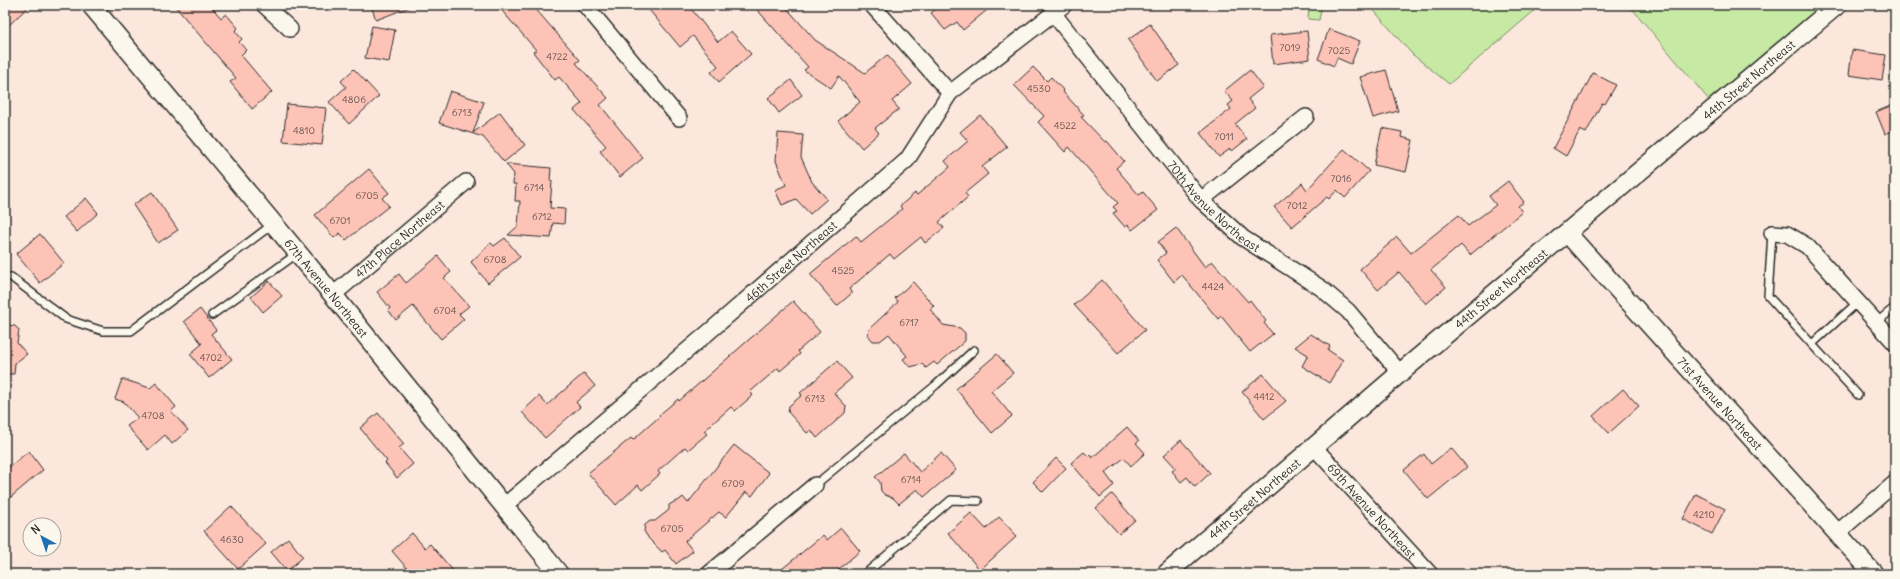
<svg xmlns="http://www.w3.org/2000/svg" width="1900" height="579" font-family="Delius,sans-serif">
<rect width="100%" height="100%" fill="#fce7dc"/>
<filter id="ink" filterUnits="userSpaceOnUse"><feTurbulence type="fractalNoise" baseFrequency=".025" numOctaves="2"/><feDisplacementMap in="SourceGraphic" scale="8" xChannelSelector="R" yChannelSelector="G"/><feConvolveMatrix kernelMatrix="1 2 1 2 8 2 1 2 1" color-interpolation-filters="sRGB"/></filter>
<g filter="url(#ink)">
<g fill="#c6eaa3" stroke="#788a67">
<polygon points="1309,5 1322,5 1319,20 1308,19"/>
<polygon points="1369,5 1541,5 1449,84 1412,54"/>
<polygon points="1629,5 1822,5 1709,100"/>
</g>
<g fill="#fec3b7" stroke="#2b2b2b">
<polygon points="5,5 30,5 5,29"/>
<polygon points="174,5 210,5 221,18 226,14 238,28 235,31 242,39 239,42 246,50 241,55 272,92 252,109 230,82 236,78"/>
<polygon points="371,5 412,5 412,6 376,20"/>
<polygon points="497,5 532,5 580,60 576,63 608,98 600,105 643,158 620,177 600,151 606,146 574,110 582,103 559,77 555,80 533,52 536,50"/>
<polygon points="645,5 688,5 718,42 731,31 751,54 719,82 711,72 718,66 693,36 680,47"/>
<polygon points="753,5 784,5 815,40 865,73 887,55 912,84 892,101 899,109 875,128 879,133 862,148 838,121 860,102 839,76 831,88 804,70 808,67"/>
<polygon points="941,5 993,5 963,30 957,22 945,30 931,13"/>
<polygon points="1150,24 1179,65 1157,81 1128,40"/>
<polygon points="372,26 395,30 389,62 365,58"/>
<polygon points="1329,29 1360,41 1351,64 1337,58 1334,66 1318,59"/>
<polygon points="1307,31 1310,59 1273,64 1270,35"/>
<polygon points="1852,50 1886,55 1882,80 1849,75"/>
<polygon points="1033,67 1047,81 1051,77 1064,91 1063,92 1084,115 1081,117 1105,142 1107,141 1124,161 1116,168 1139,195 1143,192 1158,210 1132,230 1128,225 1125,227 1113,213 1117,211 1113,207 1118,203 1069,147 1065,152 1038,122 1044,116 1014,85"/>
<polygon points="354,69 379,96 349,124 329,102 346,87 341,81"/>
<polygon points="1250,70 1263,87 1248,99 1255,108 1235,124 1247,139 1232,151 1230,149 1219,157 1200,133 1231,109 1228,105 1233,101 1224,91"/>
<polygon points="1386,70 1398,111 1373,118 1360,77"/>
<polygon points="1593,73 1616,85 1605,104 1602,103 1586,133 1580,130 1566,156 1553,148"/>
<polygon points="791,80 802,95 779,113 768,98"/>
<polygon points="450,91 484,102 473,133 500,112 525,145 504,162 483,137 439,123"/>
<polygon points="287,104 326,108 322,145 283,141"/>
<polygon points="1895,104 1895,130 1885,134 1876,112"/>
<polygon points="980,115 1007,147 982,167 988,174 965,193 968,197 939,222 944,228 925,243 921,237 894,259 890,254 849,289 852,293 837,306 810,274 856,236 861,242 902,209 900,206 915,193 917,195 950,167 945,161 968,141 960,132"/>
<polygon points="1382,128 1402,132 1401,137 1413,140 1406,172 1374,165"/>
<polygon points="778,133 803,135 801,157 812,182 827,199 810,214 796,199 782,205 775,190 786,185 776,161"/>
<polygon points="1344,149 1369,171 1345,198 1337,190 1329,199 1327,197 1292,227 1274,207 1302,183 1307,190"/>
<polygon points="506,164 551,168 550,181 552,181 550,208 565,209 564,224 553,223 551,238 508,235 518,226 520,201 515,201 516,184 513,184 514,174"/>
<polygon points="369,169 389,193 382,198 389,206 346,240 340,233 334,238 315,215"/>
<polygon points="1508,181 1524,202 1518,206 1522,212 1470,255 1461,245 1431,270 1446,287 1426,304 1399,272 1378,290 1360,269 1397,237 1411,253 1459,215 1468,226 1496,205 1489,196"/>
<polygon points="152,192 178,230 158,243 133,205"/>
<polygon points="86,198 98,213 77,232 64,217"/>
<polygon points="1176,228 1205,267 1212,261 1248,302 1250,300 1266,321 1264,323 1273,334 1250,352 1221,316 1218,319 1182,275 1174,282 1157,260 1166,253 1158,242"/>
<polygon points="40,234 64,263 40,283 16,254"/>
<polygon points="505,238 520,257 488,283 471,262 491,243 494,246"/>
<polygon points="438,256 451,272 444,278 469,306 459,314 464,319 441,339 413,306 396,320 388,310 390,308 377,292 399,274 406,283"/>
<polygon points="1102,280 1145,330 1118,353 1074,305"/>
<polygon points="269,281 282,296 263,312 251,297"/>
<polygon points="913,282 934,306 930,309 943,325 960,328 965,333 965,341 937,365 934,362 926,368 922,364 910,367 903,359 907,356 889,334 880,341 873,341 868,335 869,329 898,302 895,298"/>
<polygon points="793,301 820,332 798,351 800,354 780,371 778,368 750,392 753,395 735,411 731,407 704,431 707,434 688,450 685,447 658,471 660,474 642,490 638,485 616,505 588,473 631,438 633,440 660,416 659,415 678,399 679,401"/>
<polygon points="200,309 216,330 211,334 232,359 209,378 190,354 202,344 184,321"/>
<polygon points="5,325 15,326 19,330 17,343 27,354 15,363 14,374 5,374"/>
<polygon points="1311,334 1330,346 1328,350 1343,360 1329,383 1302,366 1308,355 1295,347"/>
<polygon points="997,354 1013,373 991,391 1012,416 992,433 956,389"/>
<polygon points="837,361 852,378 834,393 846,406 845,413 817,438 811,430 807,433 788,412 789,406 802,395 800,393"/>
<polygon points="584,373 595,386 576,402 580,407 545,438 522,412 539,396 547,405"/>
<polygon points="1263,374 1286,401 1264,419 1242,392"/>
<polygon points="122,379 150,388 156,383 176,407 171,411 188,430 172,444 165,435 148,450 127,426 138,418 124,402 115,399"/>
<polygon points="1623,389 1639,406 1609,433 1593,416"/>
<polygon points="378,413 404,444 399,448 413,464 397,478 385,463 387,461 360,428"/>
<polygon points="1127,427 1139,441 1136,443 1145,453 1131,466 1124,458 1105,473 1114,485 1100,497 1071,463 1084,452 1088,456 1090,455 1092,458"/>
<polygon points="1181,440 1210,473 1195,487 1187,477 1181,482 1172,471 1176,468 1164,455"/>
<polygon points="734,445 769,473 752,496 746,492 726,517 719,512 685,541 693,551 676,564 665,550 662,552 649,539 644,531 645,525 650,521 655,521 669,510 669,505 674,502 678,501 683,497 688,503"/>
<polygon points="1451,448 1467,467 1428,499 1404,470 1424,454 1431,464"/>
<polygon points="29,451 43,470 5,502 5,470"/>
<polygon points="904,453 920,472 941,453 956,470 924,497 917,489 899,504 893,498 885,495 881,491 880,482 875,477"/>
<polygon points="1056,458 1066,468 1043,492 1033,482"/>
<polygon points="1112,494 1135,520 1119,534 1096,508"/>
<polygon points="1696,494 1725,509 1712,534 1683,519"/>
<polygon points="231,506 266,544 238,569 204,531"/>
<polygon points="971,513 986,529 999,517 1017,536 980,570 948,533"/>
<polygon points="841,528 860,551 833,574 776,574 823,535 827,540"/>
<polygon points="412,533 425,548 430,544 456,574 412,574 392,551"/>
<polygon points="288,538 303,557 287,571 271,552"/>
</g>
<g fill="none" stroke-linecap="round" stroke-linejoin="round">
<defs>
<g id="service">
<polyline points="1772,233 1768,296 1858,395"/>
<polyline points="11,277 66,319 103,331 131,331 273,224"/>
<polyline points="212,315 298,253"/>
<polyline points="1876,323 1895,307"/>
<polyline points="1812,344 1858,302"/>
<polyline points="815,485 936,385 974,350"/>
<polyline points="865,574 951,500 978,501"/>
</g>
<g id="minor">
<polyline points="264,5 290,29"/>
<polyline points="585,5 679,118"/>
<polyline points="872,5 950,93"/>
<path id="s1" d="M1053 13 1201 200 1243 238 1321 288 1348 311 1400 373"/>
<polyline points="1201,200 1306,117"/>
<polyline points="1772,233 1787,234 1807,246 1895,343"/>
<path id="s2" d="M333 295 466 182"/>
<path id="s3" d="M1314 447 1430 574"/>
<path id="s4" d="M504 506 710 331 907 160 950 93 1064 5"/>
<polyline points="1837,533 1895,483"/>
<polyline points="709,574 815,485"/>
</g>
<g id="tertiary">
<path id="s5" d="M91 5 333 295 559 574"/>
<path id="s6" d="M1567 233 1874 574"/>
<path id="s7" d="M1166 574 1400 373 1837 5"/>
</g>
</defs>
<use href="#service" stroke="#2b2b2b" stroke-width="10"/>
<use href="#minor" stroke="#2b2b2b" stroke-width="18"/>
<use href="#tertiary" stroke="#2b2b2b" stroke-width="21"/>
<use href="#service" stroke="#fbf7ec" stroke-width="7"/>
<use href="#minor" stroke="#fbf7ec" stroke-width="15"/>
<use href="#tertiary" stroke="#fbf7ec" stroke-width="18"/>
</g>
</g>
<g text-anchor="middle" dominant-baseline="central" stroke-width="3" stroke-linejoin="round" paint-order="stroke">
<g font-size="10" fill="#60514e">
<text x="1290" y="47">7019</text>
<text x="1339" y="50">7025</text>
<text x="557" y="56">4722</text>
<text x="1039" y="88">4530</text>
<text x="354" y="99">4806</text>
<text x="462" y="112">6713</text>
<text x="1065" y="125">4522</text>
<text x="304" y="130">4810</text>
<text x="1224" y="136">7011</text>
<text x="1341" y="178">7016</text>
<text x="534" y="187">6714</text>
<text x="367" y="195">6705</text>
<text x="1297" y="205">7012</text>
<text x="542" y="216">6712</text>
<text x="340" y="220">6701</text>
<text x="495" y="259">6708</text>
<text x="843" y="270">4525</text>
<text x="1213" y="286">4424</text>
<text x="445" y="310">6704</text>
<text x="909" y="322">6717</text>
<text x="211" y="357">4702</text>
<text x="1264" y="396">4412</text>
<text x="815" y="398">6713</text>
<text x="153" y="415">4708</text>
<text x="911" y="479">6714</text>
<text x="733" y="483">6709</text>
<text x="1704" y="514">4210</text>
<text x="672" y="528">6705</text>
<text x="232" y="539">4630</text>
</g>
<g font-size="12" fill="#2b2b2b" stroke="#fbf7ec">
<text stroke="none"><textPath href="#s7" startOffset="764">44th Street Northeast</textPath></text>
<text stroke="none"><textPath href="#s1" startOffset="252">70th Avenue Northeast</textPath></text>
<text stroke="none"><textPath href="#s2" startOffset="87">47th Place Northeast</textPath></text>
<text stroke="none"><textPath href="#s4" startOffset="377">46th Street Northeast</textPath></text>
<text stroke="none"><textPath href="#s5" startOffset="368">67th Avenue Northeast</textPath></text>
<text stroke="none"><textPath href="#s7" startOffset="440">44th Street Northeast</textPath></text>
<text stroke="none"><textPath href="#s6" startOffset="229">71st Avenue Northeast</textPath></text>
<text stroke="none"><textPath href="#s7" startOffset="116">44th Street Northeast</textPath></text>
<text stroke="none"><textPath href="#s3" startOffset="86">69th Avenue Northeast</textPath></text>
</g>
</g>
<rect width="1900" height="579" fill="none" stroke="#fbf7ec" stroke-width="20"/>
<rect x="10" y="10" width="1880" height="559" fill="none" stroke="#2b2b2b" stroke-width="1.5" filter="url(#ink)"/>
<g transform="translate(42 537) rotate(320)"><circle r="19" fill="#fbf7ec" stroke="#a8a59f"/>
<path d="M0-3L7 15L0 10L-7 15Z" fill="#1f6fb2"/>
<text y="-6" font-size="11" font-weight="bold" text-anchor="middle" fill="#2b2b2b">N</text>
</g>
</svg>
